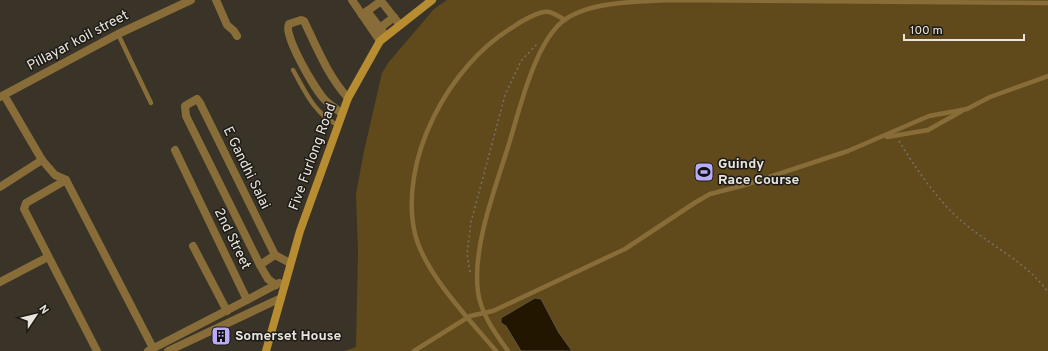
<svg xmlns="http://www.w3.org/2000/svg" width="1048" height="351" font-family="Overpass,sans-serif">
<rect width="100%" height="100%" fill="#393328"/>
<polygon fill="#604a1c" points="447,0 1048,0 1048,351 344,351 356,347 358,252 356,194 364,151 382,73 388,63 434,9"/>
<polygon fill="#231600" stroke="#5e5443" points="535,298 541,299 559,333 572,351 521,351 506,326 501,323 501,318"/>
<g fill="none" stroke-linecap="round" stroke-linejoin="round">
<g stroke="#777268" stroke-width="1.5" stroke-dasharray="2 3" stroke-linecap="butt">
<path d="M899 141C917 170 938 202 965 224 993 247 1026 262 1048 292"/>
<polyline points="470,272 467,254 471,222 505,95 521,61 538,43"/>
</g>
<g stroke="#886d39" stroke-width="4.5">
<polyline points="118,34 151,103"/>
<path d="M293 70C305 91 315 115 338 125"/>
<polyline points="887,137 928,130 962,111"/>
<polyline points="414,351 470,316 493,311 625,249 696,202 710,194 745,185 848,151 929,116 967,109 990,97 1048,76"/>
<path d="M496 351C470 320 425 274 415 234 398 160 449 65 513 27 520 22 540 10 549 12 554 13 560 17 565 20"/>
<path d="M508 351C495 333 481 314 478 292 472 248 495 189 508 147 519 112 534 44 563 21 589 1 638 2 669 0L1048 3"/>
</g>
<g stroke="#886d39" stroke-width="8">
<polyline points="216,0 227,25 234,31 237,36"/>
<polyline points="367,11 386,36"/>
<polyline points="362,15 381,1 400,25"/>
<polyline points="380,28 394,17"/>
<polyline points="4,95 42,160 55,175 66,180 153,348"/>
<path d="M342 114C337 109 330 105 325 100 316 91 282 34 289 24L301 20 304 21C317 48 328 76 348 98"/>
<polyline points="175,150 247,300 279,283"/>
<polyline points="66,180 26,203 24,209 97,351"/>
<polyline points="0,187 42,160"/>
<polyline points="193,246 227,311"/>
<polyline points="260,265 275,255"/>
<polyline points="0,282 48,257"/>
<polyline points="276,285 268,279 261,267 186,116 185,106 197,99 200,103 275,255 290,263"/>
<polyline points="148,351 247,300"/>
<polyline points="168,351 281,298"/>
</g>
<g stroke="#886d39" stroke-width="8">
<polyline points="352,0 380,41"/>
<polyline points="0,97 118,34 191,0"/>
</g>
<polyline stroke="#b88d31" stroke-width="8" points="266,351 300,231 348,98 380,41 432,0"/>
</g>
<defs>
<symbol id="stadium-square" viewBox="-11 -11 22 22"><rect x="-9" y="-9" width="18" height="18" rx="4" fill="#b9abf7" stroke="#1e1b16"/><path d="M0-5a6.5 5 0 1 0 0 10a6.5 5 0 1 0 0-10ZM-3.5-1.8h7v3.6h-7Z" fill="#111"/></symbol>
<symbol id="building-square" viewBox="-11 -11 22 22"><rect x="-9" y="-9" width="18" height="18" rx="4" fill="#b9abf7" stroke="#1e1b16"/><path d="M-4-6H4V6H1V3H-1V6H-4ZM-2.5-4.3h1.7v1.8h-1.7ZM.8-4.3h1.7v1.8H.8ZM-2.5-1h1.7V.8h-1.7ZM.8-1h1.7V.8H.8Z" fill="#111"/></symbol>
</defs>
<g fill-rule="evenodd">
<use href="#stadium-square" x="693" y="161" width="22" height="22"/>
<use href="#building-square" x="210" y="325" width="22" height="22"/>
</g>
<g text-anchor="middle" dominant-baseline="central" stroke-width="3" stroke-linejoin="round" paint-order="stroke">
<g font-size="14" fill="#e9e5de" stroke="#1e1b16">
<text transform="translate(78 41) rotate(-28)">Pillayar koil street</text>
<text transform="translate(313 157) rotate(-70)">Five Furlong Road</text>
<text transform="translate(246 168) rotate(64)">E Gandhi Salai</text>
<text transform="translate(232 239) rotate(64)">2nd Street</text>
</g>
<g font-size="14" font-weight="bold" fill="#e9e5de" stroke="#1e1b16" text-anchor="start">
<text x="718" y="164">Guindy<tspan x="718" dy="16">Race Course</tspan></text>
<text x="235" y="336">Somerset House</text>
</g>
</g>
<g transform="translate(36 315) rotate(55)" stroke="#1e1b16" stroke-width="3" paint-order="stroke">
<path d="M0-3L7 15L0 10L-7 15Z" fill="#e9e5de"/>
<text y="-6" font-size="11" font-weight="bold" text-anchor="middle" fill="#e9e5de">N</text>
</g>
<path d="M904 34v6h120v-6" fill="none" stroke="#e9e5de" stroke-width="2"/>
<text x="910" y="34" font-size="12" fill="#e9e5de" stroke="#1e1b16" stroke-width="3" paint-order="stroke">100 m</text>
</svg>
